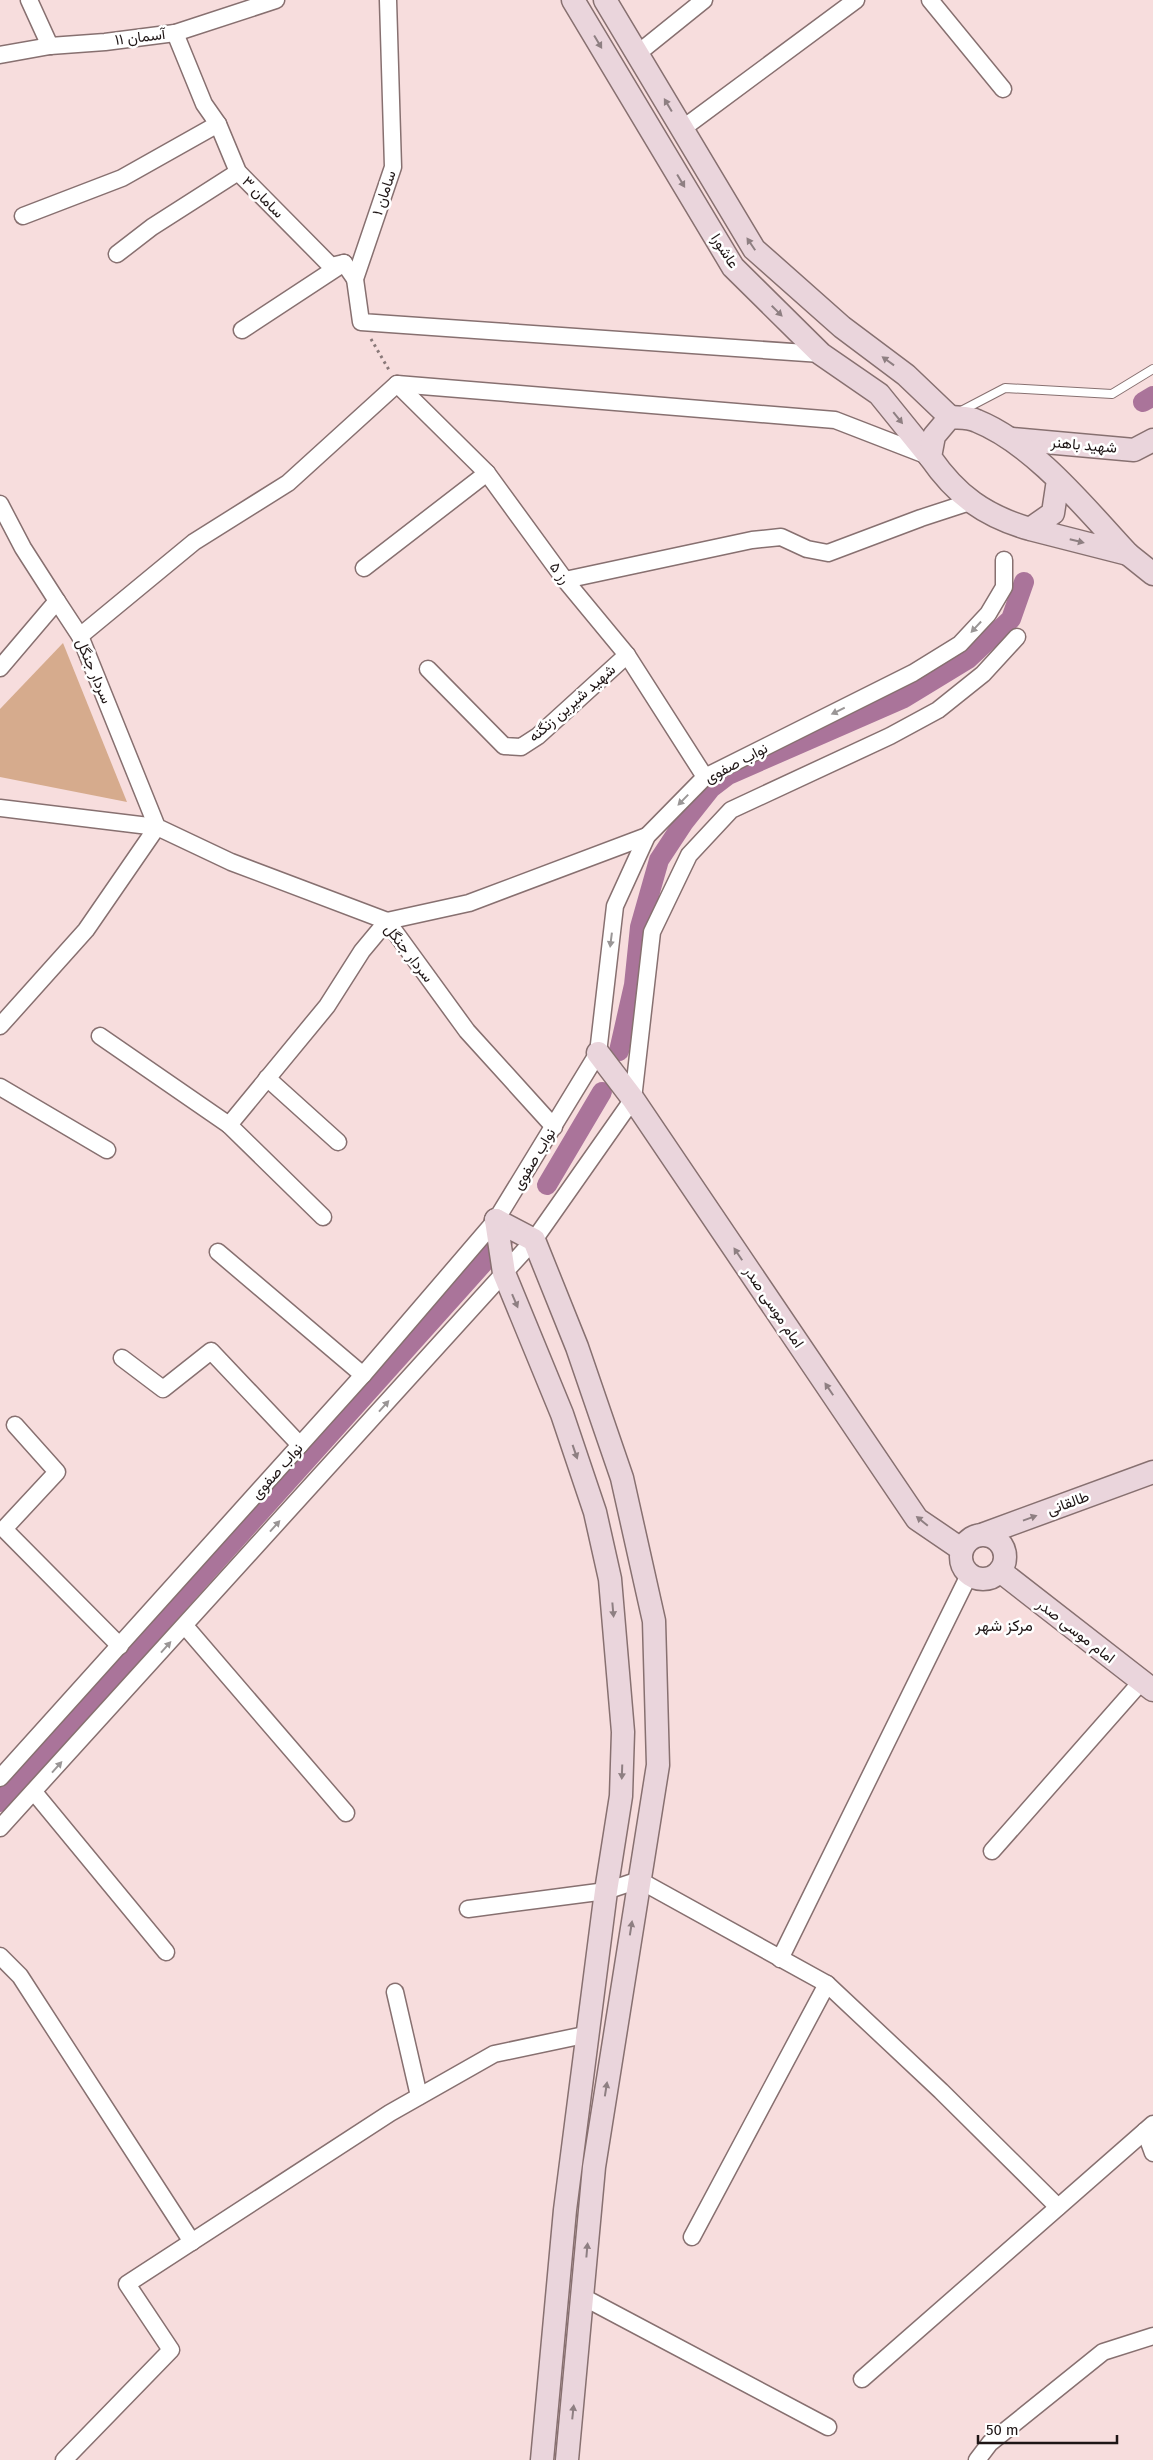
<svg xmlns="http://www.w3.org/2000/svg" width="1153" height="2460" font-family="'Fira Sans',Vazirmatn,sans-serif">
<rect width="100%" height="100%" fill="#f7dddd"/>
<polygon fill="#d6ab8d" points="63,643 127,802 0,777 0,709"/>
<g fill="none" stroke-linecap="round" stroke-linejoin="round">
<g stroke="#aa749a" stroke-width="20">
<polyline points="1143,402 1153,396"/>
<polyline points="619,1051 634,985 640,927 659,860 684,822 711,788 728,775 904,698 968,659 1011,619 1024,582"/>
<polyline points="547,1185 602,1092"/>
<polyline points="0,1802 503,1241"/>
</g>
<defs>
<polyline id="lane" points="961,411 1005,388 1112,394 1153,369"/>
<g id="street">
<polyline points="29,0 50,46"/>
<polyline points="388,0 393,167 355,279 361,322 821,354"/>
<polyline points="930,0 1003,89"/>
<polyline points="175,33 204,104 218,124 238,172 331,266 344,263 355,279"/>
<polyline points="637,54 704,0"/>
<polyline points="0,55 50,46 105,42 175,33 276,0"/>
<polyline points="682,129 856,0"/>
<polyline points="23,216 122,178 218,124"/>
<polyline points="117,254 152,227 238,172"/>
<polyline points="242,330 344,263"/>
<polyline points="397,384 487,473 565,580 627,655 705,777"/>
<polyline points="0,504 23,548 57,601"/>
<polyline points="364,568 487,473"/>
<polyline points="565,580 752,540 781,537 807,549 828,553 921,518 970,502"/>
<polyline points="80,636 194,542 288,483 397,384 835,420 928,456"/>
<polyline points="0,668 57,601 80,636 157,827 231,862 387,921 467,1031 554,1127"/>
<polyline points="428,669 504,746 521,747 538,736 627,655"/>
<polyline points="0,808 157,827 86,930 0,1026"/>
<polyline points="100,1036 229,1125 327,1006 362,951 387,921 469,903 647,836"/>
<polyline points="267,1078 338,1142"/>
<polyline points="0,1087 107,1150"/>
<polyline points="229,1125 323,1217"/>
<polyline points="218,1252 363,1375"/>
<polyline points="122,1358 163,1389 211,1351 300,1445"/>
<polyline points="15,1425 57,1472 4,1529 120,1646"/>
<polyline points="185,1626 346,1813"/>
<polyline points="0,1778 363,1375 496,1220 598,1053 615,906 647,836 705,777 913,673 960,644 988,614 1004,587 1004,560"/>
<polyline points="34,1792 166,1952"/>
<polyline points="0,1828 534,1240 633,1099 652,932 689,855 731,810 890,736 938,710 983,674 1017,637"/>
<polyline points="992,1851 1141,1682"/>
<polyline points="468,1909 606,1891 639,1880 827,1984 941,2091 1058,2207"/>
<polyline points="0,1956 20,1976 192,2242"/>
<polyline points="780,1959 969,1575"/>
<polyline points="395,1992 419,2096"/>
<polyline points="1145,2131 1153,2153"/>
<polyline points="692,2237 827,1984"/>
<polyline points="583,2297 828,2427"/>
<polyline points="862,2379 1153,2124"/>
<polyline points="64,2460 171,2350 127,2284 390,2113 494,2054 589,2034"/>
<polyline points="977,2460 990,2443 1103,2352 1153,2336"/>
</g>
<g id="secondary">
<polyline points="573,0 733,267 821,354 879,394 930,457"/>
<polyline points="605,0 754,249 842,327 906,375 950,417"/>
<polyline points="1012,439 1134,450 1153,440"/>
<path d="M1030 529 1128 554C1086 509 1034 444 977 421 969 417 958 418 950 417L934 436 930 457C957 496 985 516 1030 529L1053 513 1058 480"/>
<polyline points="1128,554 1153,574"/>
<polyline points="598,1053 633,1099 917,1519 961,1549"/>
<polyline points="496,1220 534,1240 577,1347 622,1478 654,1621 658,1765 594,2167 567,2460"/>
<polyline points="496,1220 504,1273 562,1414 595,1512 610,1579 623,1732 621,1796 606,1891 565,2210 542,2460"/>
<polyline points="984,1534 1153,1472"/>
<circle cx="983" cy="1557" r="22"/>
<polyline points="1000,1571 1153,1690"/>
</g>
</defs>
<use href="#lane" stroke="#877070" stroke-width="10"/>
<use href="#street" stroke="#877070" stroke-width="19"/>
<use href="#secondary" stroke="#877070" stroke-width="25"/>
<polyline stroke="#897878" stroke-width="3" stroke-dasharray="2.5 4" stroke-linecap="butt" points="371,339 389,370"/>
<use href="#lane" stroke="#fff" stroke-width="8"/>
<use href="#street" stroke="#fff" stroke-width="16"/>
<use href="#secondary" stroke="#ead5dc" stroke-width="22"/>
</g>
<defs><path id="oneway-solid" d="M-6-.8H1V-3.2L6.5 0L1 3.2V.8H-6Z" transform="scale(1.25)"/></defs>
<g fill="#8e7f82">
<use href="#oneway-solid" transform="translate(598 42) rotate(59)"/>
<use href="#oneway-solid" transform="translate(668 105) rotate(-121)"/>
<use href="#oneway-solid" transform="translate(681 181) rotate(59)"/>
<use href="#oneway-solid" transform="translate(751 244) rotate(-124)"/>
<use href="#oneway-solid" transform="translate(777 311) rotate(45)"/>
<use href="#oneway-solid" transform="translate(888 361) rotate(-144)"/>
<use href="#oneway-solid" transform="translate(898 418) rotate(51)"/>
<use href="#oneway-solid" transform="translate(1077 541) rotate(14)"/>
<use href="#oneway-solid" transform="translate(738 1254) rotate(-124)"/>
<use href="#oneway-solid" transform="translate(515 1301) rotate(67)"/>
<use href="#oneway-solid" transform="translate(829 1389) rotate(-124)"/>
<use href="#oneway-solid" transform="translate(575 1452) rotate(71)"/>
<use href="#oneway-solid" transform="translate(1030 1518) rotate(-20)"/>
<use href="#oneway-solid" transform="translate(922 1521) rotate(-141)"/>
<use href="#oneway-solid" transform="translate(613 1610) rotate(85)"/>
<use href="#oneway-solid" transform="translate(622 1772) rotate(92)"/>
<use href="#oneway-solid" transform="translate(631 1928) rotate(-81)"/>
<use href="#oneway-solid" transform="translate(606 2089) rotate(-81)"/>
<use href="#oneway-solid" transform="translate(587 2250) rotate(-85)"/>
<use href="#oneway-solid" transform="translate(573 2412) rotate(-84)"/>
</g>
<g fill="#9a9696">
<use href="#oneway-solid" transform="translate(976 627) rotate(133)"/>
<use href="#oneway-solid" transform="translate(838 711) rotate(154)"/>
<use href="#oneway-solid" transform="translate(683 800) rotate(134)"/>
<use href="#oneway-solid" transform="translate(611 940) rotate(97)"/>
<use href="#oneway-solid" transform="translate(384 1406) rotate(-48)"/>
<use href="#oneway-solid" transform="translate(275 1526) rotate(-48)"/>
<use href="#oneway-solid" transform="translate(166 1647) rotate(-48)"/>
<use href="#oneway-solid" transform="translate(57 1767) rotate(-48)"/>
</g>
<g text-anchor="middle" dominant-baseline="central" stroke-width="5" stroke-linejoin="round" paint-order="stroke">
<g font-size="15" fill="#1e1515" stroke="#fff">
<text transform="translate(140 37) rotate(-7)">آسمان ۱۱</text>
<text transform="translate(384 193) rotate(-72)">سامان ۱</text>
<text transform="translate(263 197) rotate(45)">سامان ۳</text>
<text transform="translate(725 251) rotate(57)">عاشورا</text>
<text transform="translate(1084 445) rotate(5)">شهید باهنر</text>
<text transform="translate(560 573) rotate(53)">رز ۵</text>
<text transform="translate(94 671) rotate(67)">سردار جنگل</text>
<text transform="translate(572 703) rotate(-41)">شهید شیرین زنگنه</text>
<text transform="translate(736 763) rotate(-28)">نواب صفوی</text>
<text transform="translate(409 953) rotate(52)">سردار جنگل</text>
<text transform="translate(534 1159) rotate(-59)">نواب صفوی</text>
<text transform="translate(774 1307) rotate(56)">امام موسی صدر</text>
<text transform="translate(277 1471) rotate(-48)">نواب صفوی</text>
<text transform="translate(1068 1503) rotate(-20)">طالقانی</text>
<text transform="translate(1076 1631) rotate(38)">امام موسی صدر</text>
</g>
<g font-size="16" fill="#1e1515" stroke="#fff">
<text x="1004" y="1625">مرکز شهر</text>
</g>
</g>
<path d="M978 2435v8h139v-8" fill="none" stroke="#1e1515" stroke-width="2.5"/>
<text x="986" y="2435" font-size="15" fill="#1e1515" stroke="#ffffff" stroke-width="4" paint-order="stroke">50 m</text>
</svg>
